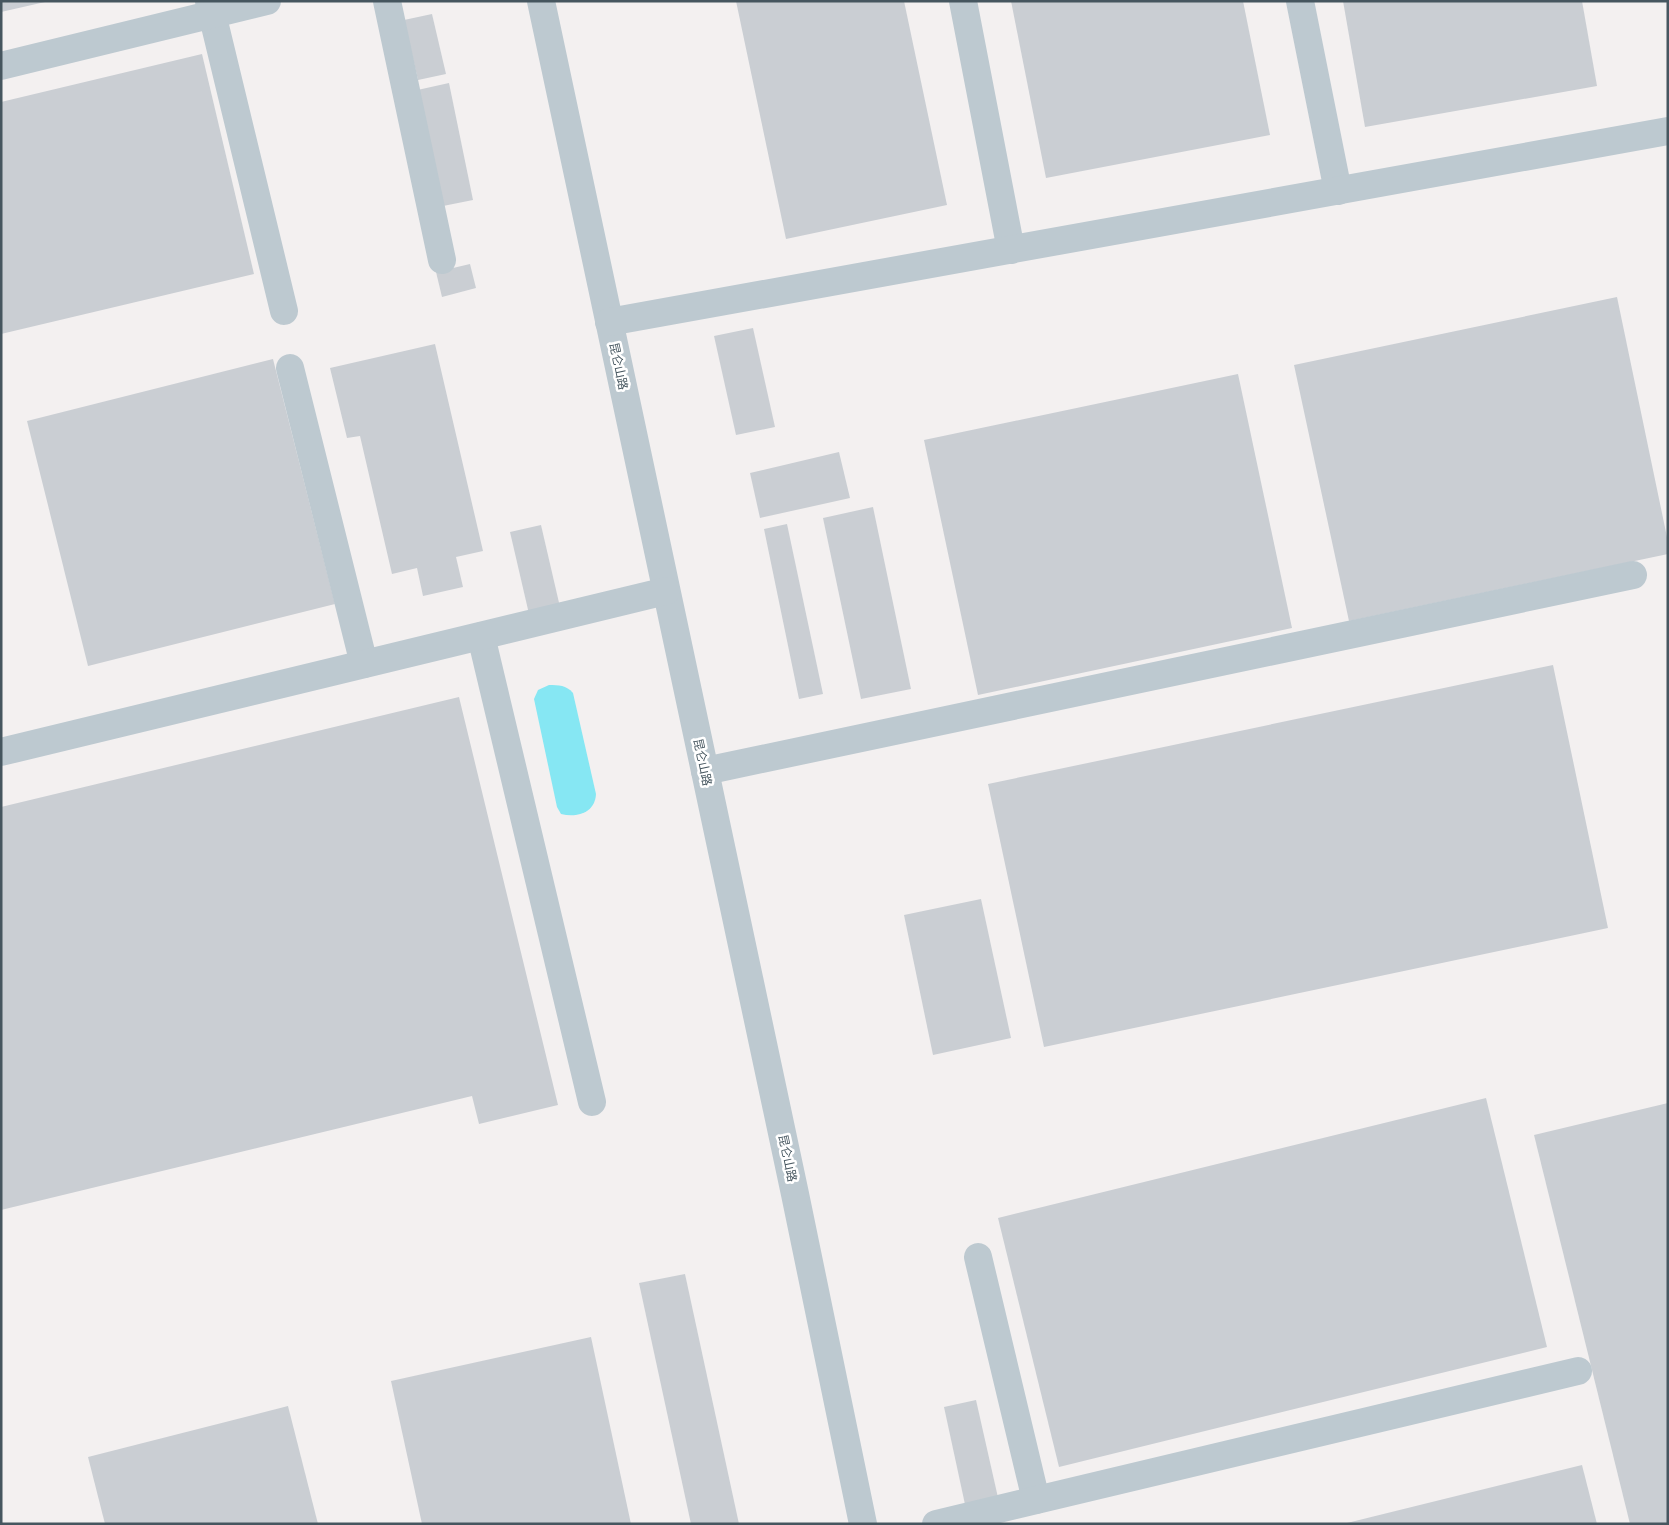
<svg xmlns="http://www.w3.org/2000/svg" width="1669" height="1525" font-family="Quicksand,'Noto Sans SC',sans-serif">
<rect width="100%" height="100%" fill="#f3f0f0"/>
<path fill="#86e7f3" d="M549 685C559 685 566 685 573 693L596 794C595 813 577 818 561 814L557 807 534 699 538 690Z"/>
<g fill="#caced3">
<polygon points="1,1 45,1 45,2 1,12"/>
<polygon points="736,1 904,1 947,205 786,239"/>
<polygon points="1011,1 1243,1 1270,135 1046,178"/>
<polygon points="1343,1 1582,1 1597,86 1365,127"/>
<polygon points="432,14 446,74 418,80 404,20"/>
<polygon points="202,54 254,274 1,334 1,102"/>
<polygon points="449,83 473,200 438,207 413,91"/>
<polygon points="470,264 476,288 442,297 436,272"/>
<polygon points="1617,297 1668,542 1668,554 1349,621 1294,365"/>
<polygon points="753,328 775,427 736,435 714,336"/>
<polygon points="435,344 483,551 456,557 463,587 423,596 417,568 392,574 360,436 347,438 330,368"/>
<polygon points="273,359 335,604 88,666 27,421"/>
<polygon points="1238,374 1292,628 978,695 924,440"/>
<polygon points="839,452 850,498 760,518 750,473"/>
<polygon points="873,507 911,689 861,699 823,518"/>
<polygon points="787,524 823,694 799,699 764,529"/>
<polygon points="541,525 560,607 529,614 510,532"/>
<polygon points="1553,665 1608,928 1044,1047 988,784"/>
<polygon points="459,697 558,1105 479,1124 472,1096 1,1210 1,807"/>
<polygon points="981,899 1011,1038 933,1055 904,915"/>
<polygon points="1486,1098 1547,1347 1059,1467 998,1218"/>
<polygon points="1668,1103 1668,1524 1630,1524 1534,1135"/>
<polygon points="685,1274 739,1524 691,1524 639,1283"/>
<polygon points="591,1337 631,1524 422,1524 391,1381"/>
<polygon points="976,1400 999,1502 966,1509 944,1407"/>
<polygon points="288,1406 318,1524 105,1524 88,1457"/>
<polygon points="1582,1465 1597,1524 1347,1524 1347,1523"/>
</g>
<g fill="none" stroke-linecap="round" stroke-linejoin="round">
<g stroke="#bdc9d0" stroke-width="28">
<polyline points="209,1 284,311"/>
<polyline points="387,1 442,260"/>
<polyline points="541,1 795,1194 863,1524"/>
<polyline points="963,1 1011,250"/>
<polyline points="1300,1 1338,191"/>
<polyline points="1,66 267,1"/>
<polyline points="609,322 1668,131"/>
<polyline points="290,368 364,664"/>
<polyline points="481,636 592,1102"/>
<polyline points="1,752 666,591"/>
<polyline points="705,771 1633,575"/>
<polyline points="978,1257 1036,1500"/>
<polyline points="936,1524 1578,1371"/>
</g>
</g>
<g text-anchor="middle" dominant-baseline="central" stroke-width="5" stroke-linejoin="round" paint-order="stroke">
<g font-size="12" fill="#46565f" stroke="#fff">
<text transform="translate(619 366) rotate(78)">昆仑山路</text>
<text transform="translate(703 762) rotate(78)">昆仑山路</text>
<text transform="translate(788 1158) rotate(78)">昆仑山路</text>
</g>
</g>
<rect width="1669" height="1525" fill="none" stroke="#46565f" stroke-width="5"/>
</svg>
